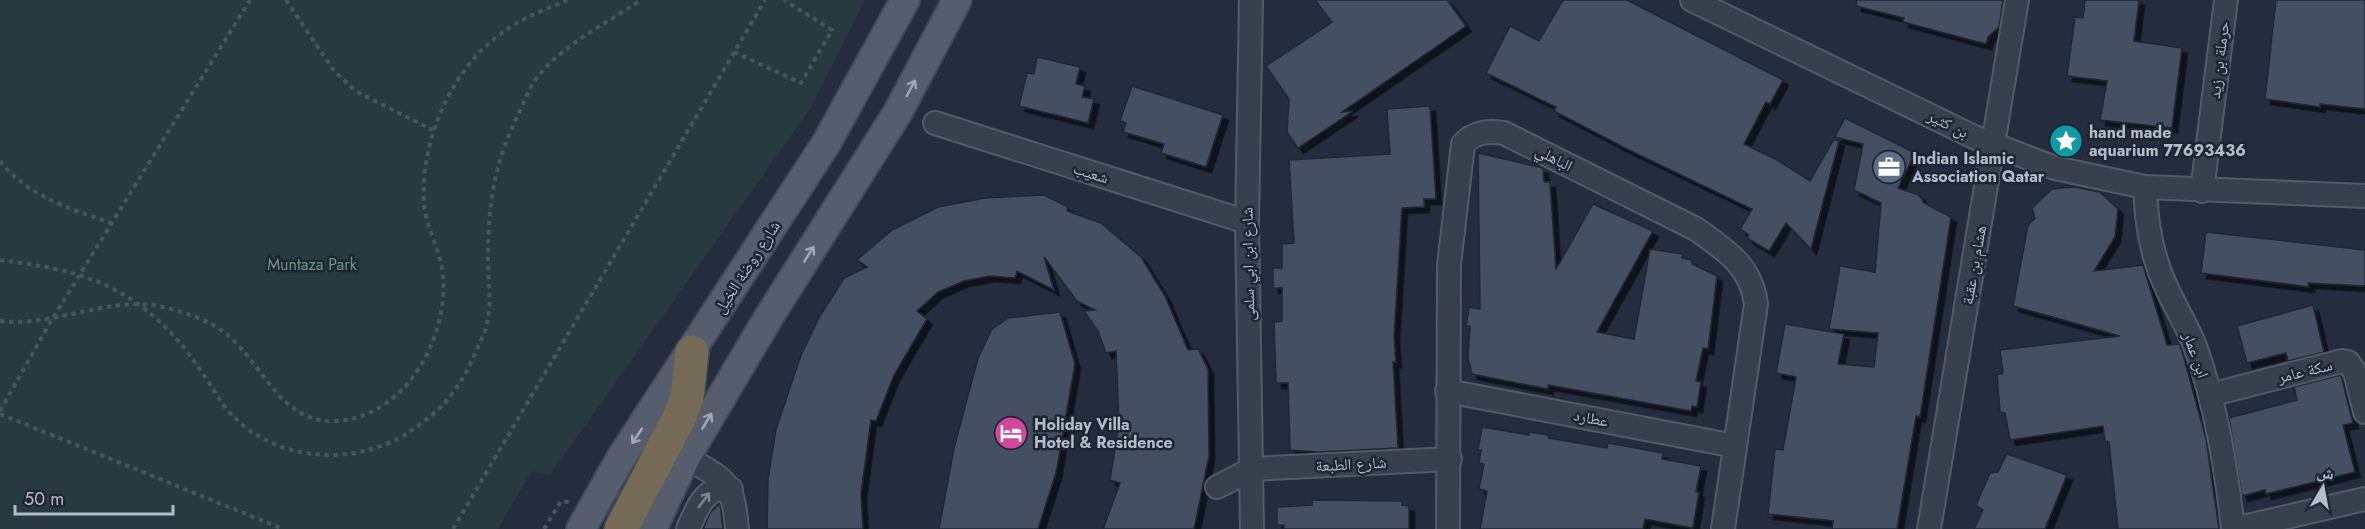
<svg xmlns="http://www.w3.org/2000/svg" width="2365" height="529" font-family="Jost,'Noto Naskh Arabic',sans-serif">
<defs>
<filter id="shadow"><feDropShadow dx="5.5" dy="5.5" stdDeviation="0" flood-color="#0009"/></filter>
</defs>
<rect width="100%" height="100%" fill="#242d3e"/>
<polygon fill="#263a3f" points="0,0 865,0 810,109 550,475 532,471 498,529 0,529"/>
<g fill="#454f62" stroke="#1f2735" stroke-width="1.5" filter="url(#shadow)">
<polygon points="1315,0 1447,0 1466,26 1342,112 1353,111 1298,148 1287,132 1289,99 1266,66 1332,22"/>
<polygon points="1563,0 1627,0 1783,80 1770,104 1766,102 1744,144 1779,161 1810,181 1834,139 1839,141 1811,249 1786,223 1769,251 1747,238 1749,235 1740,229 1752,209 1627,149 1554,111 1556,107 1486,73 1510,26 1539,41"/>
<polygon points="1857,0 2003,0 1999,27 1988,37 1986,44 1903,22 1904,18 1856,6"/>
<polygon points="2085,0 2139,0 2134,41 2182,48 2172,128 2100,120 2107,81 2067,76 2075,17 2083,18"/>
<polygon points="2276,0 2365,0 2365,109 2320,104 2320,107 2265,99"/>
<polygon points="1037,57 1080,67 1076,84 1085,86 1082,97 1094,99 1088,123 1019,106 1027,73 1034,74"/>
<polygon points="1132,86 1223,115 1206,167 1161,153 1164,144 1123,132 1126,123 1120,121"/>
<polygon points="1430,106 1436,199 1424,199 1424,207 1402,208 1394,337 1396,362 1393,362 1398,448 1318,452 1290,450 1288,383 1276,383 1274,322 1282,321 1282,288 1273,288 1273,268 1282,268 1282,244 1294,243 1289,160 1390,154 1387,109"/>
<polygon points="1845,118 1915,153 1898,188 1919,195 1924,203 1951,217 1920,417 1916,416 1897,529 1832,529 1833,521 1768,514 1775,449 1783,450 1796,377 1776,373 1785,324 1844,334 1838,364 1874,367 1878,333 1829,329 1840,266 1875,272 1881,203 1854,190 1863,144 1835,137"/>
<polygon points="1478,153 1543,168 1544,182 1550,182 1556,269 1593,204 1653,231 1597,332 1634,339 1650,249 1683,254 1682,258 1692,260 1692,264 1717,276 1708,349 1703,348 1696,381 1701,382 1697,407 1692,406 1691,411 1548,385 1548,389 1472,374 1468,358 1470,326 1466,326 1469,307 1480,309"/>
<polygon points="2074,187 2100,192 2118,209 2115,237 2094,271 2143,265 2167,345 2179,344 2182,351 2206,439 2219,529 2118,529 2109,442 2105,442 2103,426 2010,440 2005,413 2000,412 1997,375 2003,373 2000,350 2120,336 2013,306 2028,225 2035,218 2032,208 2052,189"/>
<polygon points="1044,195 1068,207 1067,211 1101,223 1141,257 1165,296 1188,350 1198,349 1208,369 1209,456 1194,529 1103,529 1120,483 1110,480 1119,423 1116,351 1106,353 1098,331 1084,311 1095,310 1077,301 1044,257 1054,290 1017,271 1015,278 990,276 964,281 938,292 917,311 927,319 894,375 876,421 871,420 861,493 863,529 767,529 768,479 776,429 801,355 820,316 844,278 867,267 857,260 892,230 938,207 985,198"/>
<polygon points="2206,232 2365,250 2365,286 2308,283 2309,287 2201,273"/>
<polygon points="2313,305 2324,352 2288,361 2286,353 2247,363 2237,326"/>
<polygon points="1060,312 1075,364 1056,473 1038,529 939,529 954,448 978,358 992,329 1008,318"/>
<polygon points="2341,375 2353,423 2343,425 2355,472 2266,494 2265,490 2242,496 2229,418 2297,400 2294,387"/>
<polygon points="1482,427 1529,435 1529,432 1549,435 1548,438 1607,448 1608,443 1663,453 1662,459 1701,466 1696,492 1699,492 1693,528 1645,519 1643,529 1480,529 1487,491 1479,489 1484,464 1479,463 1481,450 1478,450"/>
<polygon points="2007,454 2067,475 2045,529 1974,529 1983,510 1976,505 1990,473 1998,472"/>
<polygon points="1312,500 1402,501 1402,505 1409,506 1409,529 1284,529 1284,525 1277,525 1277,507 1312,505"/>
<polygon points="720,503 723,529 703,529 710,513"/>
</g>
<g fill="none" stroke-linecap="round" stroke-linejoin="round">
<defs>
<g id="minor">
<polyline points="1251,0 1247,222 1252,529"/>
<polyline points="1692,0 1974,137 2055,168 2145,187 2365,196"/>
<polyline points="935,123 1247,222"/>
<path d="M2145 187C2146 212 2149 240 2157 263 2165 292 2184 318 2195 346 2216 405 2226 467 2233 529"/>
<polyline points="2202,191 2226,0"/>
<polyline points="1447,391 1735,446"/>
<polyline points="2210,395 2342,361 2348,362 2355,372 2365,412"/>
<path d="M686 457C726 481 733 480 737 529"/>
<polyline points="1217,487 1252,469 1450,459"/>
<path d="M688 529C697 509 704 485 731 489"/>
<path d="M1448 529 1449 265 1463 144C1475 131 1489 131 1504 133L1696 229C1725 250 1751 265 1756 304L1723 529"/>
<polyline points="1929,529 2017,0"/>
<polyline points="2234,529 2365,499"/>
</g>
<g id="major">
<polyline points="581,529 621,458 827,142 905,0"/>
<polyline points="652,529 686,457 767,320 898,112 957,0"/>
</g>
<polyline id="highway" points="621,529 679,418 687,398 692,352"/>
</defs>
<use href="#minor" stroke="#535b69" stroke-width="26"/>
<use href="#major" stroke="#414957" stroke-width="32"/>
<use href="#highway" stroke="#404856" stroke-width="36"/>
<g stroke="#44575c" stroke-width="4" stroke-dasharray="4.5 4.5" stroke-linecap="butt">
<polyline points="286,0 334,71 357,92 433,130"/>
<polyline points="734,52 801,83 832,30 784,0"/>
<path d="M0 161C27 196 71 209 111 223"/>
<path d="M0 260C52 267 94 273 138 304 165 323 185 347 203 374 212 386 219 401 229 412 277 465 363 468 418 426 450 402 462 384 478 347 481 340 486 331 487 323 492 304 488 278 488 258 488 202 495 160 520 111 524 102 528 92 533 83 559 46 604 25 641 0"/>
<path d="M0 321C48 326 90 305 137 304 162 304 191 314 213 325 260 350 275 425 336 421 405 417 448 340 443 276 441 251 426 228 424 204 420 138 453 64 509 28 527 16 548 8 568 0"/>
<polyline points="0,411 51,321 250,0"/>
<polyline points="0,414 283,529"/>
<polyline points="453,529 765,0"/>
<polyline points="544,529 561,501 569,502"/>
</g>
<use href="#minor" stroke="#38404e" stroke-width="22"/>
<use href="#major" stroke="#565e6e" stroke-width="28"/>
<use href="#highway" stroke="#746a55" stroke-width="33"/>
</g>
<defs><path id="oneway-shaft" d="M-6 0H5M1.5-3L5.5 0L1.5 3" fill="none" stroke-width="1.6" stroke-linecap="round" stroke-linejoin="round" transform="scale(1.5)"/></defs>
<g stroke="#a1a8b7">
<use href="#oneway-shaft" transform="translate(911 88) rotate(-62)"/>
<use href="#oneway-shaft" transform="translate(809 254) rotate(-58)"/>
<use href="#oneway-shaft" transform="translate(707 421) rotate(-59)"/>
<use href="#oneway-shaft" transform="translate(637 436) rotate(124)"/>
</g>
<use stroke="#7c8492" href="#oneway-shaft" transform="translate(704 500) rotate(-53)"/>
<defs>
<symbol id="sight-disc" viewBox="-11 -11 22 22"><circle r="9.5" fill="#0f9aa8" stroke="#1d2533"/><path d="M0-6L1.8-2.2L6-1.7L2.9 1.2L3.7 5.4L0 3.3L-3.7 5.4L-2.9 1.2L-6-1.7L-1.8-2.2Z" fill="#fff"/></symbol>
<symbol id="office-disc" viewBox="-11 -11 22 22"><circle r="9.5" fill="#5c6f8a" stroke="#1d2533"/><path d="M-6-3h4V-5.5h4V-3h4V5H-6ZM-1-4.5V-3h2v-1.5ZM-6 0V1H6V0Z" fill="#fff"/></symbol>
<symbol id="hotel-disc" viewBox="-11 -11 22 22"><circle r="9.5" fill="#d1479c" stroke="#1d2533"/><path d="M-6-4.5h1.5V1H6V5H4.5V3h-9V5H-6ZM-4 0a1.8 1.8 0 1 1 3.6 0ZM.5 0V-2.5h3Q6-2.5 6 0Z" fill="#fff"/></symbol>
</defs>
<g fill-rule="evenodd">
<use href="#sight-disc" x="2047" y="122" width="38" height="38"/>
<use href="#office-disc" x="1870" y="148" width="38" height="38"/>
<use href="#hotel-disc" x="992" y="414" width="38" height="38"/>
</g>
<g text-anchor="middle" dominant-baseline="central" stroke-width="5" stroke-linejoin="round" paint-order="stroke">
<g font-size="16" fill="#b4bbc9" stroke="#1d2533">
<text transform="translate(2219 60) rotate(-83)">حرملة بن زيد</text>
<text transform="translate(1948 124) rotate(26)">بن كثير</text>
<text transform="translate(1554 158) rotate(27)">الباهلي</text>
<text transform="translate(1091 173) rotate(18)">شعيب</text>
<text transform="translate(1248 264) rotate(-91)">شارع ابن ابي سلمى</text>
<text transform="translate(1974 265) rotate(-80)">هشام بن عقبة</text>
<text transform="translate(747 267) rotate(-57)">شارع روضة الخيل</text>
<text transform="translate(2196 355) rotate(70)">ابن عمار</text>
<text transform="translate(2305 371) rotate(-14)">سكة عامر</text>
<text transform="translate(1591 418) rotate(11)">عطارد</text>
<text transform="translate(1351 464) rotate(-3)">شارع الطبعة</text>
</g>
<g font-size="16" font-weight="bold" fill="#b4bbc9" stroke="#1d2533" text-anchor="start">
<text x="2089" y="132">hand made<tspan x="2089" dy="18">aquarium 77693436</tspan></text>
<text x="1912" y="158">Indian Islamic<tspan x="1912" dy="18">Association Qatar</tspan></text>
<text x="1034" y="424">Holiday Villa<tspan x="1034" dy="18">Hotel &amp; Residence</tspan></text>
</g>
<g font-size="16" fill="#6b9a79" stroke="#1d2533">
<text x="312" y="264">Muntaza Park</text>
</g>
</g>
<g transform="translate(2323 487) rotate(10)" stroke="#1d2533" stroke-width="4.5" paint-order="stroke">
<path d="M0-4.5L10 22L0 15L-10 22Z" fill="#b4bbc9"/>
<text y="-9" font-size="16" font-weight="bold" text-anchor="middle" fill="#b4bbc9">ش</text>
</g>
<path d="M15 505v9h158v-9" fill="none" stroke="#b4bbc9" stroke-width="3"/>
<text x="24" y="505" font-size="18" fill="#b4bbc9" stroke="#1d2533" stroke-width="4.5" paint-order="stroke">50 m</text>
</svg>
